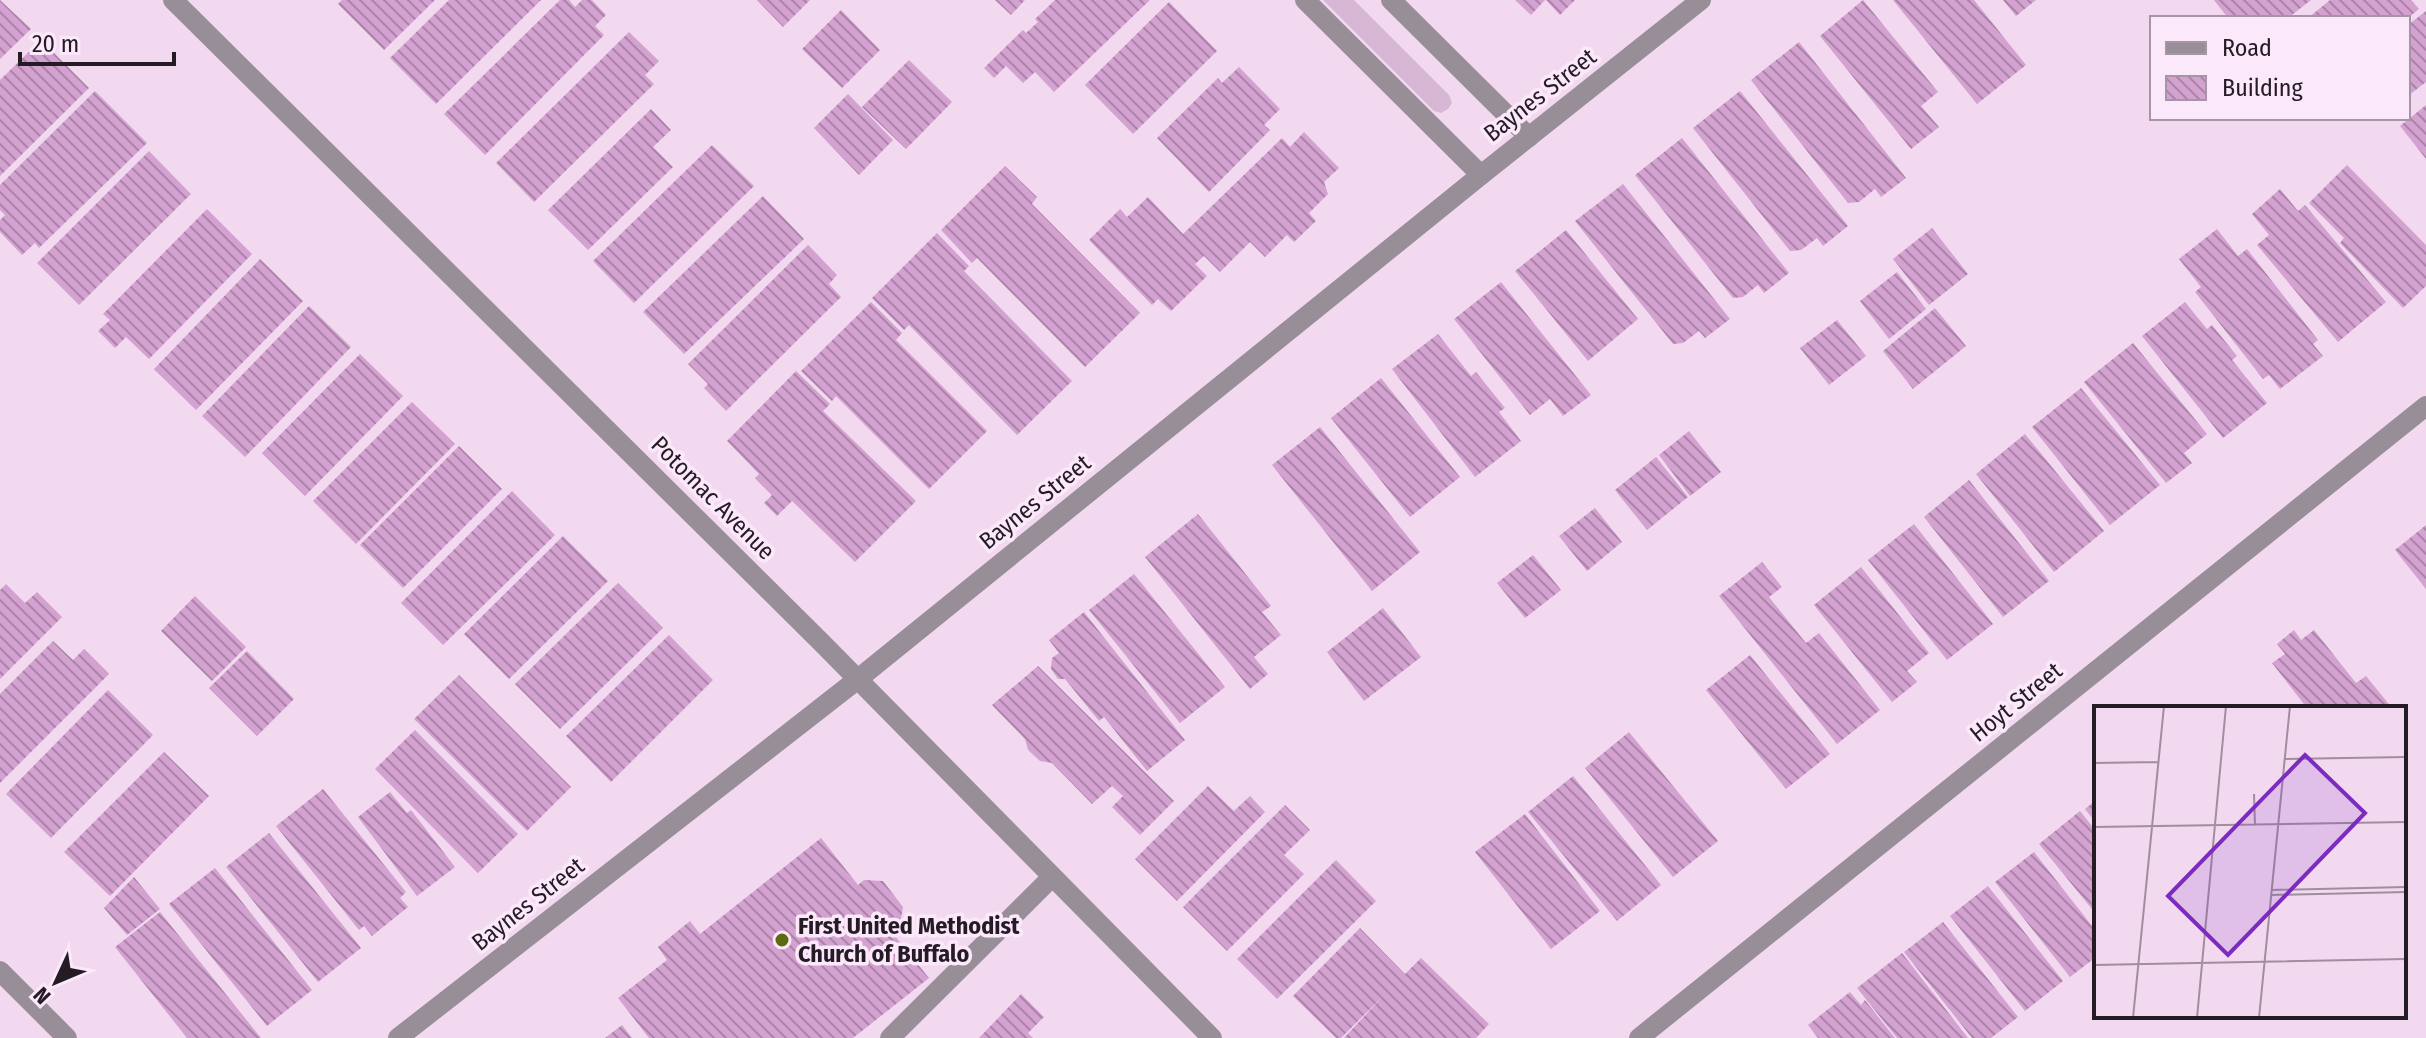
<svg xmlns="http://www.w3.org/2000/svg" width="2426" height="1038" font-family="'Fira Sans Condensed',sans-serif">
<defs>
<pattern id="building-back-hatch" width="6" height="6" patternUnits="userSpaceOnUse" patternTransform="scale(2)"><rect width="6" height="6" fill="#d3a2d0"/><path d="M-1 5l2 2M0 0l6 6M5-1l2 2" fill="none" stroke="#ab83a9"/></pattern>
</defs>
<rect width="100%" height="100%" fill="#f2d9f0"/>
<polygon fill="#d8b7d5" points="1323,0 1354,0 1449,95 1452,103 1448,109 1441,113 1434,111"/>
<g fill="url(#building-back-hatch)">
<polygon points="0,0 31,29 0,59"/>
<polygon points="342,0 435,0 384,50 338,4"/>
<polygon points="449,0 541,0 436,104 390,58"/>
<polygon points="560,0 569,0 575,7 582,0 592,0 606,15 595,26 604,35 485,155 444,114"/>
<polygon points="757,0 810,0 783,27"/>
<polygon points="995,0 1025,0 1011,15"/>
<polygon points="1055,0 1150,0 1054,92 1035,72 1023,83 1006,66 994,78 984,68 1023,30 1026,33 1038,22 1035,19"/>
<polygon points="1515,0 1545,0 1531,15"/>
<polygon points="1546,0 1575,0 1560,15"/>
<polygon points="1863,0 1938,92 1921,106 1939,127 1911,149 1820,36"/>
<polygon points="1893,0 1974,0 2026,65 1977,104"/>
<polygon points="2003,0 2036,0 2016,16"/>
<polygon points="2214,0 2311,0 2288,18 2228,18"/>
<polygon points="2330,0 2411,0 2419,9 2408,18 2308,18"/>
<polygon points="1169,2 1217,51 1133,134 1085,85"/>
<polygon points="841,10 880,50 842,88 802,49"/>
<polygon points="2426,11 2426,82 2408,96 2408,25"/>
<polygon points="629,32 659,61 645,75 654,84 534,202 496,163"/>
<polygon points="41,40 89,88 0,176 0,80"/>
<polygon points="1799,42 1906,178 1881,197 1875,189 1859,202 1848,203 1751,80"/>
<polygon points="909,60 952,102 906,149 862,107"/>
<polygon points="1239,67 1280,109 1264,125 1270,130 1209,192 1157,138 1218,78 1222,83"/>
<polygon points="95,91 147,143 39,248 35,243 22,255 0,232 0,220 5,215 0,210 0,185"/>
<polygon points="1740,91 1848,226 1823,246 1817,238 1801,250 1790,251 1693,128"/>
<polygon points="848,94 893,140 859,175 814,128"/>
<polygon points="2426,105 2426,159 2400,126"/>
<polygon points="651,109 671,130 653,147 673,167 588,250 548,210"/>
<polygon points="1304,132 1339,168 1324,182 1328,194 1309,213 1316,221 1294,242 1287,235 1265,257 1250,242 1220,272 1204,256 1195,264 1207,276 1171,311 1158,299 1152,305 1089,240 1120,209 1127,217 1148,197 1183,234 1282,138 1290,147"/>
<polygon points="1682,138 1789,273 1764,293 1758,285 1743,297 1733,298 1635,175"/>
<polygon points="712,145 754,186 634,303 593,261"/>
<polygon points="149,151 191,194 79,305 37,263"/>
<polygon points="2347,165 2426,245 2426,286 2403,308 2340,243 2344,238 2309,203"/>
<polygon points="1005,166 1037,197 1032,204 1140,313 1085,367 977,258 972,263 941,230"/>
<polygon points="1623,184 1730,319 1705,338 1699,331 1683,343 1673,344 1575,221"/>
<polygon points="2280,189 2298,211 2305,205 2386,302 2338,342 2257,245 2269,235 2252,214"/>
<polygon points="763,196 804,239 684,354 643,312"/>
<polygon points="207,209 252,254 149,359 126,337 115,348 98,331 110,320 103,314"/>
<polygon points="1932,228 1968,274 1929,305 1893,259"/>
<polygon points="2217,229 2238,256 2247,249 2318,340 2313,344 2323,356 2280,389 2269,375 2263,379 2195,292 2201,287 2179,259"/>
<polygon points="1566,230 1638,319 1588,361 1515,271"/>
<polygon points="937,233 969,266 964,271 1072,381 1017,435 909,325 904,330 872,298"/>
<polygon points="808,245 837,275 829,284 841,297 726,411 704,388 708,384 688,364"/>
<polygon points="260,259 303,301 196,410 154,369"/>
<polygon points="1897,272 1926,309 1889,339 1860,301"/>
<polygon points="1501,282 1591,395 1563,416 1550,399 1530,415 1454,319"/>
<polygon points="871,302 902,333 896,340 987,431 929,489 836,396 832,401 801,371"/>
<polygon points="2185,302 2207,329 2212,325 2237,356 2232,360 2267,403 2223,438 2142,336"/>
<polygon points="309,306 351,347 245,457 202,416"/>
<polygon points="1935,308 1966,346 1913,389 1883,351"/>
<polygon points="1837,320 1866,356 1829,385 1800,348"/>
<polygon points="1438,334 1471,376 1476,372 1505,408 1499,412 1521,441 1475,477 1392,369"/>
<polygon points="2133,343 2207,434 2184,453 2192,463 2166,483 2084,382"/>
<polygon points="360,354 403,396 305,496 262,453"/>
<polygon points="796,371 830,404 823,411 916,501 855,562 792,501 777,516 764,503 772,495 755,478 759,474 727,441"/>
<polygon points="1381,378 1460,477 1410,517 1331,418"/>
<polygon points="2081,388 2160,485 2110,525 2032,427"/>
<polygon points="412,402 455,444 356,544 313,501"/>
<polygon points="1320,427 1420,552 1372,591 1272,465"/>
<polygon points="1689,431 1721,472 1690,496 1659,455"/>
<polygon points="2025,434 2104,531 2054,572 1976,474"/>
<polygon points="459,446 502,489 403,588 360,545"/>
<polygon points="1656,457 1688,497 1647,530 1615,490"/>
<polygon points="1969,480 2049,581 2003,617 1924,517"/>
<polygon points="512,491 555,535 443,645 401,603"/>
<polygon points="1595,508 1622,542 1587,571 1559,536"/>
<polygon points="1198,514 1271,606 1262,612 1281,635 1254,657 1268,674 1250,689 1145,557"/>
<polygon points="1914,524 1993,624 1947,660 1868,560"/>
<polygon points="2426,525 2426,589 2395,550"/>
<polygon points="563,536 608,581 509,679 464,634"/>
<polygon points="1533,555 1561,590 1525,618 1497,583"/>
<polygon points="1762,562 1782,587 1769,597 1806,643 1819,633 1880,710 1837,744 1719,596"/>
<polygon points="1861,567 1929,653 1907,671 1917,682 1892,702 1814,605"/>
<polygon points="1134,574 1225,687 1180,723 1089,610"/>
<polygon points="618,583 663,628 560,729 515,684"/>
<polygon points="6,584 25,603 37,592 62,617 0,679 0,590"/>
<polygon points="195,596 246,647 212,681 161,631"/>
<polygon points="1383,608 1421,657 1364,701 1327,652"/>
<polygon points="1084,612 1185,740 1147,771 1104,717 1099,721 1065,679 1058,679 1051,669 1052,658 1059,653 1049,640"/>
<polygon points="2294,630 2301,640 2314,630 2356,683 2366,676 2392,708 2307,708 2272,663 2285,654 2277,644"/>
<polygon points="669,635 713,680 611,782 566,736"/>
<polygon points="53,641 73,660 84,649 109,674 0,783 0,694"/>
<polygon points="247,651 294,699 257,736 209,688"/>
<polygon points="1750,655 1830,754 1786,789 1706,690"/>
<polygon points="1038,666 1174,801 1140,835 1112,807 1123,796 1112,786 1092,804 1052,763 1040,761 1028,750 1025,739 992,705"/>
<polygon points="459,675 571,787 527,831 414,719"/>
<polygon points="108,690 153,735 51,838 6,794"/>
<polygon points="415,730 518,834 478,873 375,769"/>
<polygon points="1629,732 1718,841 1673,877 1585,768"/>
<polygon points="164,752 209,796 110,896 64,852"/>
<polygon points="1573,776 1661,885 1617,921 1528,812"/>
<polygon points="1208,786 1234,811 1250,796 1265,812 1177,901 1135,859"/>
<polygon points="323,789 406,892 400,898 408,907 372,936 364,926 359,930 276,826"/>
<polygon points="390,792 407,813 411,810 455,867 417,896 358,817"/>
<polygon points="2096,800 2096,823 2085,809"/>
<polygon points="1285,805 1310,830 1284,855 1304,874 1227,951 1183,907"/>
<polygon points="2080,811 2096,831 2096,914 2039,844"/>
<polygon points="1525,814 1600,911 1551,949 1475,852"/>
<polygon points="269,833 361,948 318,982 226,867"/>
<polygon points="821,838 858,885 864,880 883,881 903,907 900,924 891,931 929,978 853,1038 649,1038 618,998 667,960 658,947 690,921 700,934"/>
<polygon points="2034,852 2096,931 2096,957 2070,977 1995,882"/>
<polygon points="1336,860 1376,901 1277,999 1237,959"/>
<polygon points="215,868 312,990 267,1026 169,904"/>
<polygon points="134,877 160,909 127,935 104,908"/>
<polygon points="1988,886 2063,981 2025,1011 1950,916"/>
<polygon points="160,912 261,1038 187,1038 115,947"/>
<polygon points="1943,922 2018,1017 1991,1038 1972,1038 1904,952"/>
<polygon points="1360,928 1405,974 1421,958 1489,1024 1476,1038 1344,1038 1384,995 1341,1038 1336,1038 1293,996"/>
<polygon points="1902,953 1968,1038 1897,1038 1857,988"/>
<polygon points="1850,992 1861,1005 1865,1000 1895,1038 1818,1038 1808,1025"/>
<polygon points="1021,994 1044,1017 1028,1033 1033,1038 979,1038"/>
<polygon points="622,1025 632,1038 605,1038"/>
</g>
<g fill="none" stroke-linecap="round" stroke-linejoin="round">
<polyline stroke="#988e98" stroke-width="20" points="890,1038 1052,877"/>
<g stroke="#988e98" stroke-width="20">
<polyline points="173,0 821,642 1212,1038"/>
<polyline points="1305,0 1481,175"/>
<polyline points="1391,0 1529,137"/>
<polyline points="0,971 67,1038"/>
<polyline points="398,1038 858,679 1481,175 1701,0"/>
<polyline points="1639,1038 2426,406"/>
</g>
</g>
<circle fill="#5d6a12" stroke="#fce8fb" stroke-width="3" cx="782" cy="940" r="8"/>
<g text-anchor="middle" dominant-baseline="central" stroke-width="7" stroke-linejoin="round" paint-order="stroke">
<g font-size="24" fill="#241b24" stroke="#fce8fb">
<text transform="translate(1540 95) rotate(-38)">Baynes Street</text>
<text transform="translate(713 498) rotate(45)">Potomac Avenue</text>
<text transform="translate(1035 502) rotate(-39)">Baynes Street</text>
<text transform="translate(2016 702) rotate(-39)">Hoyt Street</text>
<text transform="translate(528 904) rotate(-38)">Baynes Street</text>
</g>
<g font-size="24" font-weight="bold" fill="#241b24" stroke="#fce8fb" text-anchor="start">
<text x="798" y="926">First United Methodist<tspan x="798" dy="28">Church of Buffalo</tspan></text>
</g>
</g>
<g transform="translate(2094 706)">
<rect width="312" height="312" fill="#f2d9f0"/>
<path fill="none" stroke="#a08d9e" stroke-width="2" d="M190 53 312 51M0 57 64 56M160 88 161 119M0 121 312 116M177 184 312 181M177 189 312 186M0 259 312 253M39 312 70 0M103 312 132 0M165 312 196 0"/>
<path fill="#7b2cbf" fill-opacity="0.15" stroke="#7b2cbf" stroke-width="4" d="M211 49 271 107 134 249 74 190Z"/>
<rect width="312" height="312" fill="none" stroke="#241b24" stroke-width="4"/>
</g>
<rect x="2150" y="16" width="260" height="104" fill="#fce8fb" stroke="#a696a5" stroke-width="2"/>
<rect x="2166" y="42" width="40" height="12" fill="#988e98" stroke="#a696a5" stroke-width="2"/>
<text x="2222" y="56" font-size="24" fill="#241b24">Road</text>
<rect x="2166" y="76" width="40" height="24" fill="url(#building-back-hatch)" stroke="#a696a5" stroke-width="2"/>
<text x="2222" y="96" font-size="24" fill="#241b24">Building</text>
<g transform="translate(56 982) rotate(226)" stroke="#fce8fb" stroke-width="6" paint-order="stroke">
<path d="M0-6L14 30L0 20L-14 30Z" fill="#241b24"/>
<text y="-12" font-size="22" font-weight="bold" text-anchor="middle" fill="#241b24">N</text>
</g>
<path d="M20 52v12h154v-12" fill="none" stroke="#241b24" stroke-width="4"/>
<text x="32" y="52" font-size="24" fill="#241b24" stroke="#fce8fb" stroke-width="6" paint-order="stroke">20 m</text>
</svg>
